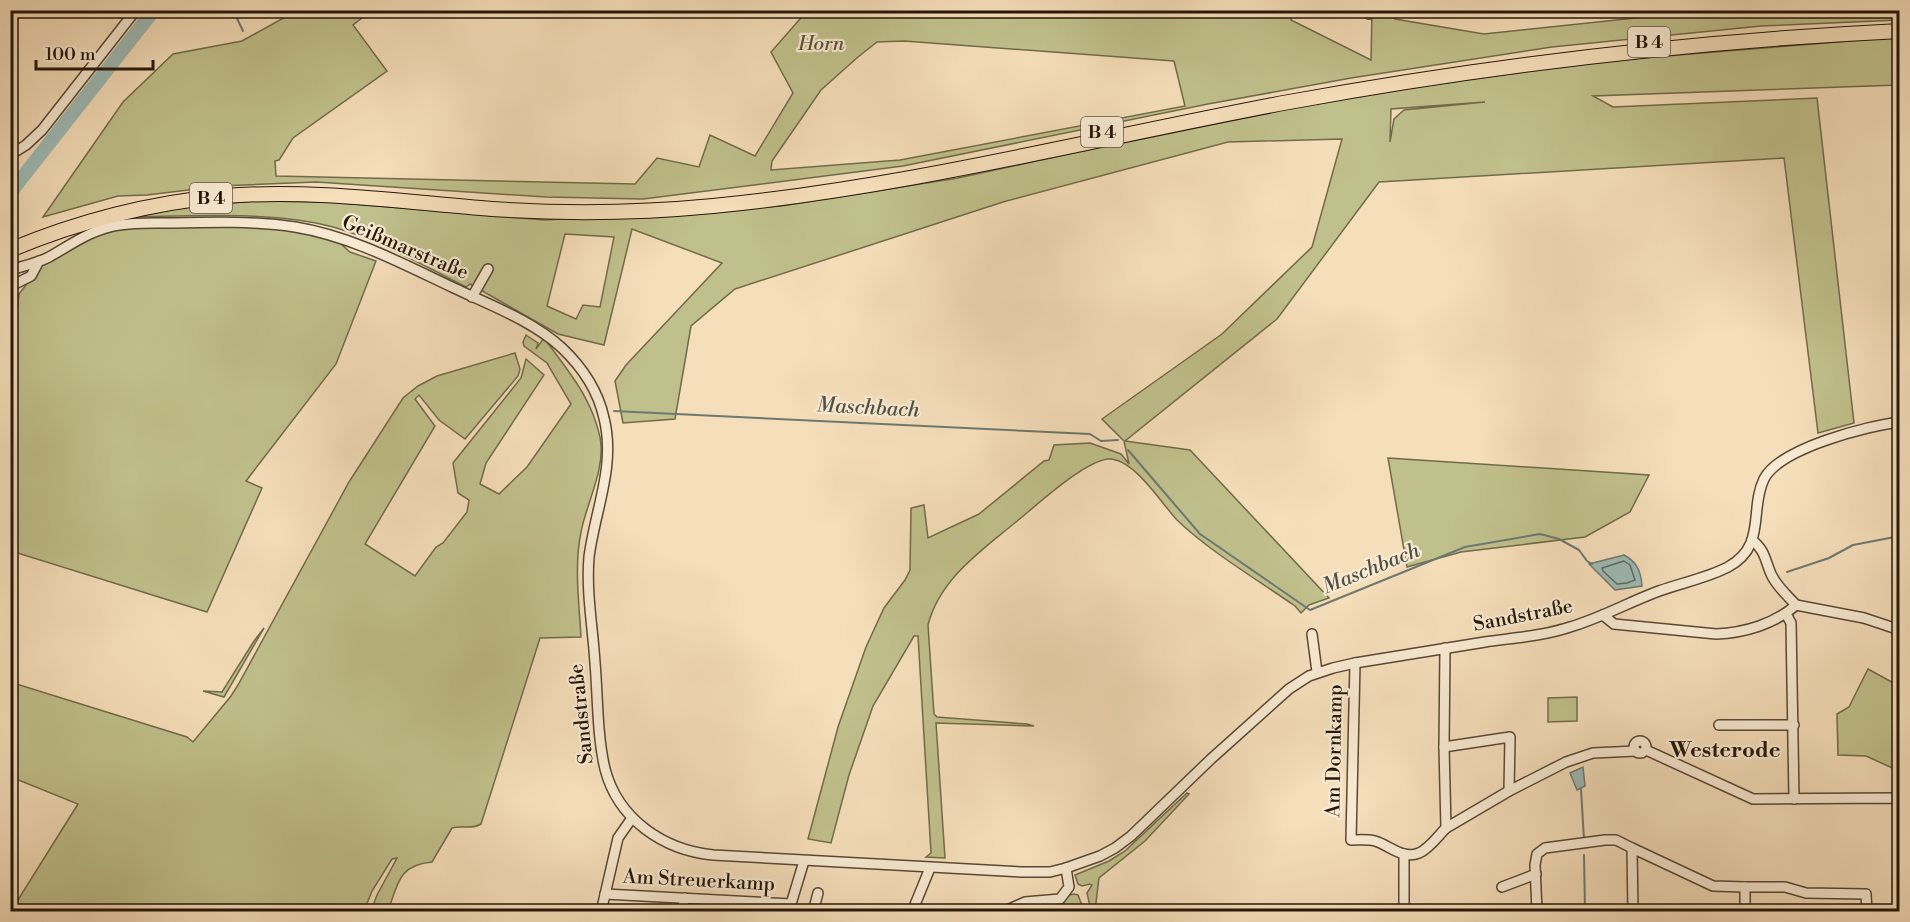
<svg xmlns="http://www.w3.org/2000/svg" width="1910" height="922" font-family="'Libre Bodoni',serif">
<rect width="100%" height="100%" fill="#f5deba"/>
<filter id="stains"><feTurbulence type="fractalNoise" baseFrequency=".00333" numOctaves="4"/><feColorMatrix values="0 0 0 0 .2 0 0 0 0 .09 0 0 0 0 .02 0 0 0 .5 -.17"/></filter>
<radialGradient id="worn" r=".72"><stop offset=".6" stop-color="#630" stop-opacity="0"/><stop offset="1" stop-color="#630" stop-opacity=".3"/></radialGradient>
<g fill="#c0c08c" stroke="#726b4b" stroke-width="1.5" fill-rule="evenodd">
<path d="M296 11H371L353 25 387 71 293 138 279 160 275 161 276 176 635 184 657 158 699 167 710 135 755 156 793 93 771 52 807 11H1292L1291 20 1371 60 1372 11H1393L1395 19 1484 34 1702 11H1899V20L1761 26 1552 47 1351 78 1208 104 903 166 643 199 546 197 316 182 221 186 147 195 118 196 43 217 123 102 173 54 242 41ZM904 41 1174 61 1185 106 900 160 771 170 772 161 821 90 858 57 877 42Z"/>
<path d="M1899 37V85L1593 96 1613 107 1817 98 1854 423 1818 433 1784 158 1379 182 1277 319 1125 441 1190 450 1329 598 1309 605 1301 613 1295 606C1258 580 1209 551 1177 520 1161 503 1133 457 1108 459 1082 462 1033 509 1011 526 978 553 939 581 928 625L934 714 937 717 1027 724 1034 726 936 723 945 858 926 857 931 853 918 636H914L873 706 849 775 831 843 808 839 838 727 866 647 884 608 905 580 910 570 911 508 924 505 928 538 979 514 1044 461 1049 460 1054 445 1090 443 1121 454 1129 464 1124 441 1102 419 1222 334 1312 247 1342 139 1228 142 1003 202 735 289 691 326 675 419 623 423 615 381 626 365 722 263 632 229 604 345 558 334 470 284 466 287C422 265 380 240 333 227 273 211 195 216 133 217L185 207 254 201 329 202 545 220 781 206 958 178 1225 120 1354 96 1592 62ZM1485 102 1404 110 1394 119 1390 142 1391 109ZM565 234 614 237 600 307 583 305 576 319 547 306Z"/>
<polygon points="207,221 331,235 350,252 376,261 336,364 246,481 262,488 207,612 11,551 10,374 19,294 46,259 102,229"/>
<path d="M526 335 538 343 536 349 544 338C568 371 591 396 600 437 606 469 587 501 581 532 574 566 579 602 581 637L540 638 481 824C471 830 462 825 452 828L432 862C398 865 398 884 388 911H371L377 895 397 858 392 859 372 891 364 911H11L78 804 11 777 10 682 187 737 193 742 231 696 238 685 349 482 403 398 418 386 437 376 515 353 520 369 518 376 465 439 439 420 419 395 415 399 435 426 365 544 415 576 436 547 443 543 467 512 469 500 458 493 453 463 521 378 526 359 544 375 486 463 480 484 499 494 527 467 571 404 547 363 524 346 523 342Z"/>
<polygon points="1388,458 1649,475 1630,512 1585,537 1461,552 1407,567"/>
<polygon points="264,628 224,697 203,691 222,692 254,641"/>
<polygon points="1868,669 1899,686 1899,771 1866,756 1838,755 1837,714 1849,707"/>
<polygon points="1577,697 1577,721 1548,722 1548,698"/>
<polygon points="1187,793 1189,794 1145,841 1099,878 1095,911 1091,911 1087,893 1092,885 1090,884 1082,886 1078,884 1075,875 1109,861 1125,851"/>
<polygon points="1074,894 1078,895 1084,911 1058,912 1058,905 1070,895"/>
</g>
<g fill="#9dbbb6" stroke="#6d7971" stroke-width="1.5">
<path d="M1624 555C1637 562 1641 571 1642 586L1615 590 1589 564Z"/>
<polygon points="1583,767 1585,786 1577,790 1570,773"/>
</g>
<g fill="none" stroke-linecap="round" stroke-linejoin="round">
<polygon stroke="#616860" stroke-width="1.5" points="1624,561 1630,565 1635,580 1627,583 1617,584 1603,571 1602,568"/>
<g stroke="#6d7971" stroke-width="2">
<polyline points="233,10 243,31"/>
<polyline points="614,411 1090,434 1101,441 1118,440"/>
<polyline points="1128,450 1200,534 1310,610 1465,547 1540,534 1559,539 1579,550 1587,561 1592,564"/>
<polyline points="1787,572 1829,558 1853,545 1900,536"/>
<polyline points="1581,789 1584,840"/>
<polyline points="1584,855 1585,912"/>
</g>
<polyline stroke="#9dbbb6" stroke-width="14" points="10,193 154,10"/>
<defs>
<g id="minor">
<polyline points="1369,10 1369,14"/>
<polyline points="10,155 26,145 42,130 136,10"/>
<path d="M10 270C23 266 38 263 49 257 72 244 92 229 119 225 136 222 154 223 172 223 213 222 254 221 295 227 351 236 403 264 454 288 490 305 533 321 562 348 582 367 598 391 604 418 616 466 595 510 589 557 586 592 593 629 595 663 598 698 597 735 605 769 618 819 663 850 713 855L1022 872H1050L1066 868 1100 856 1115 848 1131 836 1211 759 1289 689 1309 676 1333 668 1355 663C1398 656 1442 649 1485 642 1513 638 1543 636 1570 627 1601 618 1629 602 1659 591 1681 583 1707 578 1728 567 1767 546 1749 510 1764 479 1780 448 1867 426 1900 422"/>
<polyline points="10,289 13,285 31,276 39,261"/>
<polyline points="472,297 488,269"/>
<path d="M1752 540C1765 550 1765 560 1771 574 1777 587 1787 595 1796 605"/>
<polyline points="1796,605 1864,618 1900,630"/>
<polyline points="1786,614 1791,623 1794,799"/>
<path d="M1603 615 1614 624 1716 634C1744 633 1775 624 1796 605"/>
<polyline points="1312,634 1317,672"/>
<path d="M1355 663 1351 840C1359 840 1367 839 1375 841 1389 845 1403 860 1419 853 1429 849 1438 836 1446 828L1444 747 1510 737 1509 791 1566 762 1593 753 1636 751"/>
<polyline points="1719,725 1794,725"/>
<circle cx="1640" cy="747" r="6"/>
<polyline points="1444,747 1445,648"/>
<polyline points="1646,750 1753,799 1894,798 1900,800"/>
<polyline points="1446,828 1509,791"/>
<polyline points="1502,887 1536,874"/>
<polyline points="605,894 791,904"/>
<polyline points="601,912 618,838 632,818"/>
<polyline points="681,912 685,898"/>
<polyline points="791,912 791,904 804,861"/>
<polyline points="813,912 818,893"/>
<polyline points="912,912 930,868"/>
<polyline points="1003,912 1025,902 1060,899 1069,887 1066,868"/>
<polyline points="1404,912 1404,854"/>
<polyline points="1537,912 1535,865 1537,854 1545,848 1605,840 1616,840 1632,848"/>
<polyline points="1633,912 1632,848 1713,886 1745,887"/>
<polyline points="1745,912 1745,887 1785,887 1806,893 1866,894 1867,912"/>
</g>
<path id="highway" d="M10 250C79 221 149 203 224 196 313 189 403 202 492 209 565 214 640 213 713 206 908 187 1097 138 1289 102 1491 65 1695 41 1900 31"/>
</defs>
<use href="#minor" stroke="#594836" stroke-width="12"/>
<use href="#highway" stroke="#25160a" stroke-width="16"/>
<use href="#minor" stroke="#f8ead2" stroke-width="9"/>
<use href="#highway" stroke="#f5deba" stroke-width="14"/>
</g>
<g text-anchor="middle" dominant-baseline="central" stroke-width="4.5" stroke-linejoin="round" paint-order="stroke">
<g fill="#f8ead2" stroke="#645646" stroke-width="1.5">
<rect x="1628" y="27" width="42" height="30" rx="4.5"/>
<rect x="1081" y="117" width="42" height="30" rx="4.5"/>
<rect x="190" y="183" width="42" height="30" rx="4.5"/>
</g>
<g font-size="18" font-weight="bold" fill="#25160a">
<text x="1649" y="42">B 4</text>
<text x="1102" y="132">B 4</text>
<text x="211" y="198">B 4</text>
</g>
<g font-size="20" font-style="italic" fill="#5b5238" stroke="#f8ead2">
<text x="821" y="44">Horn</text>
</g>
<g font-size="20" fill="#25160a" stroke="#f8ead2">
<text transform="translate(405 248) rotate(23)">Geißmarstraße</text>
<text transform="translate(1523 616) rotate(-11)">Sandstraße</text>
<text transform="translate(582 714) rotate(-96)">Sandstraße</text>
<text transform="translate(1335 751) rotate(-89)">Am Dornkamp</text>
<text transform="translate(699 881) rotate(3)">Am Streuerkamp</text>
</g>
<g font-size="21" font-style="italic" fill="#4f5046" stroke="#f8ead2">
<text transform="translate(868 408) rotate(3)">Maschbach</text>
<text transform="translate(1371 569) rotate(-22)">Maschbach</text>
</g>
<g font-size="22" font-weight="bold" fill="#25160a" stroke="#f8ead2">
<text x="1725" y="750">Westerode</text>
</g>
</g>
<rect width="1910" height="922" fill="none" stroke="#f5deba" stroke-width="36"/>
<rect x="12" y="12" width="1886" height="898" fill="none" stroke="#25160a" stroke-width="3"/>
<rect x="18" y="18" width="1874" height="886" fill="none" stroke="#25160a" stroke-width="1.5"/>
<path d="M36 60v9h117v-9" fill="none" stroke="#25160a" stroke-width="3"/>
<text x="45" y="60" font-size="18" fill="#25160a" stroke="#f8ead2" stroke-width="4.5" paint-order="stroke">100 m</text>
<rect width="100%" height="100%" filter="url(#stains)"/>
<rect width="100%" height="100%" fill="url(#worn)"/>
</svg>
